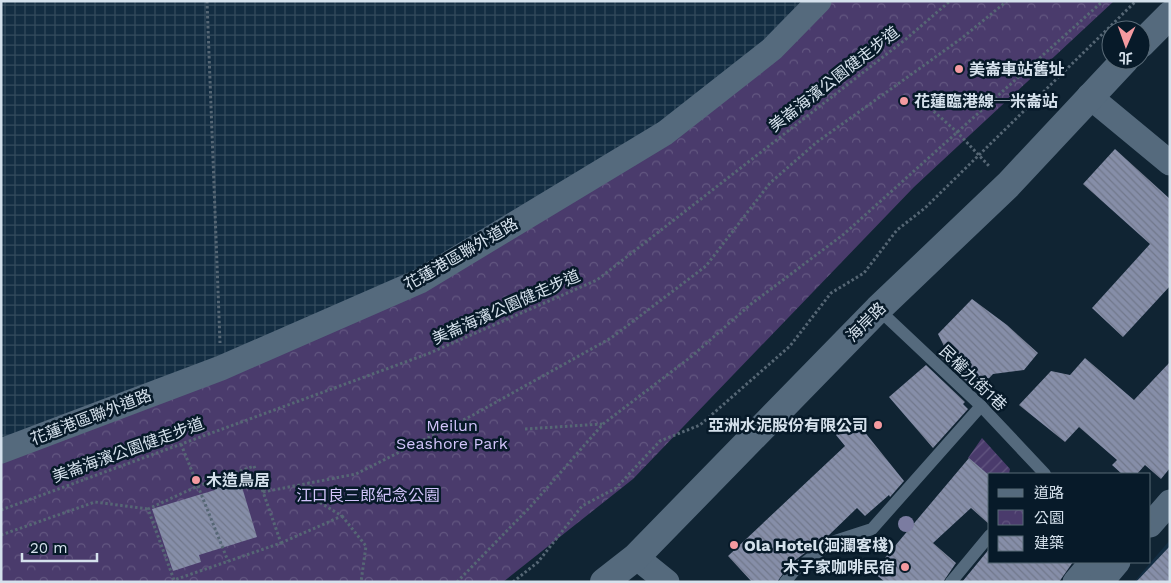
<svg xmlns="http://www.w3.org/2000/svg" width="1171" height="583" font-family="'Work Sans','Noto Sans TC',sans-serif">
<defs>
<pattern id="industrial-grid" width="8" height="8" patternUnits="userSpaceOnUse" patternTransform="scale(1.25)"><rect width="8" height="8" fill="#132d42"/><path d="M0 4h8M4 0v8" fill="none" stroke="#344b5d"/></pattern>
<pattern id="park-crowns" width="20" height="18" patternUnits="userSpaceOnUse" patternTransform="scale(1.25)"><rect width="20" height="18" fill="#4a3b6c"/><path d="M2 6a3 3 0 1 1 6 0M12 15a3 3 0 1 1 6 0" fill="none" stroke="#635781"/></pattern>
<pattern id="garden-furrows" width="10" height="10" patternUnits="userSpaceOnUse" patternTransform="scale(1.25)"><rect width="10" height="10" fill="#4a3b6c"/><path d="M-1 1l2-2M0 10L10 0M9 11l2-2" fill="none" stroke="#635781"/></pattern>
<pattern id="building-back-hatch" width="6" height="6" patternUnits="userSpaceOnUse" patternTransform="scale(1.25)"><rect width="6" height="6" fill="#868ea8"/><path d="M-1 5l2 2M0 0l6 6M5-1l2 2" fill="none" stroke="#71788b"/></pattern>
</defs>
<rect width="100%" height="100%" fill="#102433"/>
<polygon fill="#132d42" points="1170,540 1170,582 1134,582"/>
<polygon fill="url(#industrial-grid)" points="1,1 839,1 460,272 1,459"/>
<polygon fill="url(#park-crowns)" points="822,1 1114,1 914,187 633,479 503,582 1,582 1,459 148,404 636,164"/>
<polygon fill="url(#garden-furrows)" points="982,438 1010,469 1009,474 990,474 990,476 968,458"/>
<g fill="url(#building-back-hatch)">
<polygon points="1115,149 1170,199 1170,286 1123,337 1092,308 1150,244 1083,184"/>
<polygon points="972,299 1007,325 1038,353 1024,370 993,374 977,391 938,355 945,348 938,334"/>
<polygon points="1085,358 1134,400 1170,362 1170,468 1161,479 1145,465 1137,474 1122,474 1112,465 1117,460 1079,427 1065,442 1019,405 1051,371 1070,375"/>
<polygon points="926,365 965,402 963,404 968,409 933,448 889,397"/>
<polygon points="855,420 904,481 890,497 889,495 865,516 857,508 829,535 790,564 777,582 752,582 728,556 845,446 836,435"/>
<polygon points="969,458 990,476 990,525 971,508 933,543 956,563 943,582 885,582 873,572"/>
<polygon points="239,477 257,537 199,555 201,562 173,571 152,509 215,490 213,485"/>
<polygon points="1170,546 1170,582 1136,582"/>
<polygon points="990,548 990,562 1073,562 1059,582 962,582"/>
</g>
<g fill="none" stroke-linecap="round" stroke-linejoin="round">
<g stroke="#566775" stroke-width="3" stroke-dasharray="2.5 2.5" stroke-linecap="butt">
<polyline points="207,1 220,343"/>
<polyline points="930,108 957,132 990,167"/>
<polyline points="525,429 602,424"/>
<polyline points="181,444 228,561"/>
<polygon points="254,466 281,543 174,580 148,509 198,486"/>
<polyline points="263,492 356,474 473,415 611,338 706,266 770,183 817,142 962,38 1007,1"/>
<polyline points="1,510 430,353 597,280 906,39 950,1"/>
<polyline points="342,516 366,546 361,582"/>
<polyline points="1,535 95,502 148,509"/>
<polyline points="281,543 342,516 319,502 308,482"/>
<polyline points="457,582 532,505 603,424 692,356 751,304 844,234 1103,1"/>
<polyline points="513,582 538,562 582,506 616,488 660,441 700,425 790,346 831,293 864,273 897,230 925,208 1136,1"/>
</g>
<g stroke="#556a7d" stroke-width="12">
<polyline points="878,309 981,406 1045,474"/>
<polyline points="785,582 795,570 832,542 872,529 981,406"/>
<polyline points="951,582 990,535"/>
</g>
<g stroke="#556a7d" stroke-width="25">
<polyline points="1089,96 1170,163"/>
<polyline points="1,451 221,368 420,281 665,133 772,49 819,1"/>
<polyline points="1150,525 1170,502"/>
<polyline points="636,557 667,582"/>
<polyline points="1075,582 1092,562"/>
<polyline points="1101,582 1118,562"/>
</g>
<g stroke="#556a7d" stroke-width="28">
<polyline points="1141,44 1170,15"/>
<polyline points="604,582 636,557 878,309 1008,185 1125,60"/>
</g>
</g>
<circle fill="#7b7ca1" cx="906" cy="524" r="8"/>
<g fill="#f49aa0" stroke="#071a29" stroke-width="2">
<circle cx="959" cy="69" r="5"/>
<circle cx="904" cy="101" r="5"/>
<circle cx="878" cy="425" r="5"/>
<circle cx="196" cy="480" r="5"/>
<circle cx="734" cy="545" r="5"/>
<circle cx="905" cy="567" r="5"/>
</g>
<g text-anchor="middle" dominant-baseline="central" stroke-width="5" stroke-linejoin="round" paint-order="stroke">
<g font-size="16" font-weight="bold" fill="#d5e1ec" stroke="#071a29" text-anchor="start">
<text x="969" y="69">美崙車站舊址</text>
<text x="914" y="101">花蓮臨港線─米崙站</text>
<text x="868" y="425" text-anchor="end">亞洲水泥股份有限公司</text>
<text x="206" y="480">木造鳥居</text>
<text x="744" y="545">Ola Hotel(洄瀾客棧)</text>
<text x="895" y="567" text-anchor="end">木子家咖啡民宿</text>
</g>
<g font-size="16" fill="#d5e1ec" stroke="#071a29">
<text transform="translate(834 79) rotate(-38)">美崙海濱公園健走步道</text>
<text transform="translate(461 254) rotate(-30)">花蓮港區聯外道路</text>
<text transform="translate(506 307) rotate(-24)">美崙海濱公園健走步道</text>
<text transform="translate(866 322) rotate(-45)">海岸路</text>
<text transform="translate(973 378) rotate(44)">民權九街1巷</text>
<text transform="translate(91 417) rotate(-21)">花蓮港區聯外道路</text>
<text transform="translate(128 450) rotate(-20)">美崙海濱公園健走步道</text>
</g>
<g font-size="16" fill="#d2c4fb" stroke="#071a29">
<text x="452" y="425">Meilun<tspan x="452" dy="18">Seashore Park</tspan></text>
<text x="368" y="495">江口良三郎紀念公園</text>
</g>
</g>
<rect width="1171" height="583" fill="none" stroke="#d5e1ec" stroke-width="5"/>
<rect x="988" y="473" width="162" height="90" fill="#071a29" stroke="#596a77"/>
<rect x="998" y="489" width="25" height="8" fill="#556a7d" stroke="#596a77"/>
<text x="1034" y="498" font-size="15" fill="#d5e1ec">道路</text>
<rect x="998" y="510" width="25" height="15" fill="url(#park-crowns)" stroke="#596a77"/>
<text x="1034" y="523" font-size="15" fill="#d5e1ec">公園</text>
<rect x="998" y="536" width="25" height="15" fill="url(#building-back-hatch)" stroke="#596a77"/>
<text x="1034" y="548" font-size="15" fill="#d5e1ec">建築</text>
<g transform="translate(1126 45) rotate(182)"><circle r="24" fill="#071a29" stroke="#596a77"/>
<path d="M0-4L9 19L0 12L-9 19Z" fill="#f49aa0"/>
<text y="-8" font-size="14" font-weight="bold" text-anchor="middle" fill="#d5e1ec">北</text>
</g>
<path d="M22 553v8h75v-8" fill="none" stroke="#d5e1ec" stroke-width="2.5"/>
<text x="30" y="553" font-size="15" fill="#d5e1ec" stroke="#071a29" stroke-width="4" paint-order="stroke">20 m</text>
</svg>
